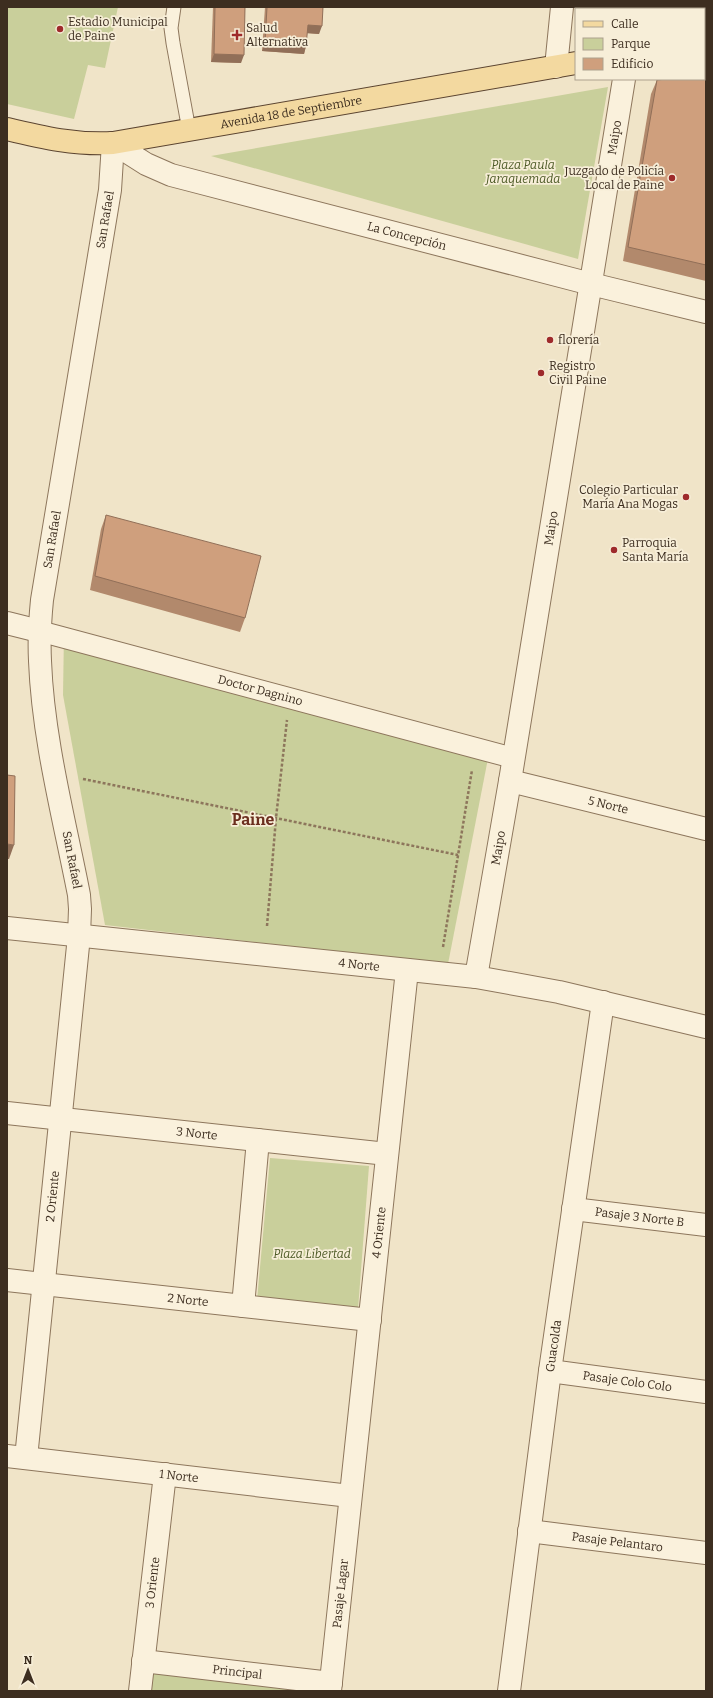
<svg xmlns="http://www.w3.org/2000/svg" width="713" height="1698" font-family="Bitter,serif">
<rect width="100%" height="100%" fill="#f0e4c8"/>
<g fill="#c9cf9b">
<polygon points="7,7 118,7 105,68 88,65 74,119 7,104"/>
<polygon points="608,87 578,259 211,156"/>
<polygon points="64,632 491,743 448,964 105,925 63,695"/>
<polygon points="270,1158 369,1166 358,1309 257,1300"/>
<polygon points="152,1671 318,1691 149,1691"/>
</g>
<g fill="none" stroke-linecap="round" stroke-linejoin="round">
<defs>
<g id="service">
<polyline points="174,7 171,28 173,43 189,130"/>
<polyline points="695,9 695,7"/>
</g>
<g id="pedestrian">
<path id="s1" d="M39 631 513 758"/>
</g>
<g id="minor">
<polyline points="556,67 562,7"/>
<path id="s2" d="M113 143 146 164 171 175 591 284 706 312"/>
<polyline points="7,623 39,631"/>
<path id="s3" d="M510 781 706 829"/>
<path id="s4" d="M7 1113 387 1154"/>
<path id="s5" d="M573 1209 706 1225"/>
<path id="s6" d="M7 1280 370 1320"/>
<polyline points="243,1306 258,1140"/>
<path id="s7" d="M550 1371 706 1392"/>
<path id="s8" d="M7 1456 350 1496"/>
<path id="s9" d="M26 1458 79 936"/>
<path id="s10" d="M529 1531 706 1553"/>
<path id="s11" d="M143 1661 331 1683"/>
<path id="s12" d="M140 1691 165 1474"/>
<path id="s13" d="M330 1691 407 970"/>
<path id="s14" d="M509 1691 550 1371 603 1002"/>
</g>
<g id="tertiary">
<path id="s15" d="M7 928 476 977 559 992 706 1027"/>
<path id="s16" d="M79 936 80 909 79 895C64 818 43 739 40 661 39 641 40 620 42 600L110 190 113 143"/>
<path id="s17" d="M476 977 510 781 624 79"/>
</g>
<g id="primary">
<polyline points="704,42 706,42"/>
<path id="s18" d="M7 129C44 138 75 145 113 143L576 63"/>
</g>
</defs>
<use href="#service" stroke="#8d765c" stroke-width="15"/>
<use href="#pedestrian" stroke="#8d765c" stroke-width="22"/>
<use href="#minor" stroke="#8d765c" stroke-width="24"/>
<use href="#tertiary" stroke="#8d765c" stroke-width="24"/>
<use href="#primary" stroke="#5b4430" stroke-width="24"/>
<g stroke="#8d765c" stroke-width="2.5" stroke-dasharray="3 2" stroke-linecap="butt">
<polyline points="83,779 458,855"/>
<polyline points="267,926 276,818 287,720"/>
<polyline points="443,947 472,770"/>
</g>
<use href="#service" stroke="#faf1dc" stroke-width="13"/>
<use href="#pedestrian" stroke="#faf1dc" stroke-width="20"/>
<use href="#minor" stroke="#faf1dc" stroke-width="22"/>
<use href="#tertiary" stroke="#faf1dc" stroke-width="22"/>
<use href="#primary" stroke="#f3d9a0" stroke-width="22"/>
</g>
<g fill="#b2896c">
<polygon points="213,7 245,7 241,63 211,62"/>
<polygon points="265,7 323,7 319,34 307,33 306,46 304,54 262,51"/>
<polygon points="706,74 706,281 623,261 651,94 657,80"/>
<polygon points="106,515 245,618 240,632 90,590 101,529"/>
</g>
<g fill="#916f58">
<polygon points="308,25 322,26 319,34 305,33"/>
<polygon points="265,43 306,46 304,54 262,51"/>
<polygon points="214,54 244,55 241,63 211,62"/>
<polygon points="7,844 14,845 9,859 7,859"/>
</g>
<g fill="#cf9f7d" stroke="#916f58">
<polygon points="215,7 245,7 244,55 214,54"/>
<polygon points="267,7 323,7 322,26 308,25 306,46 265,43"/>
<polygon points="704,74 706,74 706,265 628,247 657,80 667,79 704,79"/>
<polygon points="106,515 261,556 245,618 95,576"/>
<polygon points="7,775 15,776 14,845 7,844"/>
</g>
<g fill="#9e2a2b" stroke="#f7eed8" stroke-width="1.5">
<circle cx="60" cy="29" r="4"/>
<path d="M235 29h4v4h4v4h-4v4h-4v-4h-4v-4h4z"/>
<circle cx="672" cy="178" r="4"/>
<circle cx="550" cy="340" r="4"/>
<circle cx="541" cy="373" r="4"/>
<circle cx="686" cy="497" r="4"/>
<circle cx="614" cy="550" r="4"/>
</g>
<g text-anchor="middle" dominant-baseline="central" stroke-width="3.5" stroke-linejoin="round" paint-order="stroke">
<g font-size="12" fill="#3d2e20" stroke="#f7eed8" text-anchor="start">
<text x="68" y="22">Estadio Municipal<tspan x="68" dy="14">de Paine</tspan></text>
<text x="246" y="28">Salud<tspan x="246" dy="14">Alternativa</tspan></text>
<text x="664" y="171" text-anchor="end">Juzgado de Policía<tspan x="664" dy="14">Local de Paine</tspan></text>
<text x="558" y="340">florería</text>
<text x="549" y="366">Registro<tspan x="549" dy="14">Civil Paine</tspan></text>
<text x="678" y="490" text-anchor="end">Colegio Particular<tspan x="678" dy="14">María Ana Mogas</tspan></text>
<text x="622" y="543">Parroquia<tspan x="622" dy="14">Santa María</tspan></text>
</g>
<g font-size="12" fill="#3d2e20" stroke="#f7eed8">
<text stroke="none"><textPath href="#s18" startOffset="288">Avenida 18 de Septiembre</textPath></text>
<text stroke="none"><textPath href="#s17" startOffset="851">Maipo</textPath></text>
<text stroke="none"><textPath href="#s16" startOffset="725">San Rafael</textPath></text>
<text stroke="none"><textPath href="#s2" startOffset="310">La Concepción</textPath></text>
<text stroke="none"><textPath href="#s17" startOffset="455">Maipo</textPath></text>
<text stroke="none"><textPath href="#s16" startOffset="401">San Rafael</textPath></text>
<text stroke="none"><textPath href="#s1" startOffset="229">Doctor Dagnino</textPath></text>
<text stroke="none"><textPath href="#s3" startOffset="101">5 Norte</textPath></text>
<text stroke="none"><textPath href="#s17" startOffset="131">Maipo</textPath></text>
<text transform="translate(72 860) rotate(79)">San Rafael</text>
<text stroke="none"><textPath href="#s15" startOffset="354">4 Norte</textPath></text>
<text stroke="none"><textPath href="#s4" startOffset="191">3 Norte</textPath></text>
<text stroke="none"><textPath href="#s9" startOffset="263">2 Oriente</textPath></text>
<text stroke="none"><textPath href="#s5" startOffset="67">Pasaje 3 Norte B</textPath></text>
<text stroke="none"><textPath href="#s13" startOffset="461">4 Oriente</textPath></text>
<text stroke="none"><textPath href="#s6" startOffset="182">2 Norte</textPath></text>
<text stroke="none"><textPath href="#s14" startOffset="348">Guacolda</textPath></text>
<text stroke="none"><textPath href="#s7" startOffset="78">Pasaje Colo Colo</textPath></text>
<text stroke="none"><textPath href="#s8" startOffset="173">1 Norte</textPath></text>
<text stroke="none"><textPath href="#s10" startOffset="89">Pasaje Pelantaro</textPath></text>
<text stroke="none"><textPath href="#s12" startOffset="109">3 Oriente</textPath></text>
<text stroke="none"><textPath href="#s13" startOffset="98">Pasaje Lagar</textPath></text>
<text stroke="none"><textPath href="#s11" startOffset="95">Principal</textPath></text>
</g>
<g font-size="12" font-style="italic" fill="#4d5a26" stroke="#f7eed8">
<text x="523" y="165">Plaza Paula<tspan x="523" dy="14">Jaraquemada</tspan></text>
<text x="312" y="1254">Plaza Libertad</text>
</g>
<g font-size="16" font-weight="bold" fill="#6b2e1e" stroke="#f7eed8">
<text x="253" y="819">Paine</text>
</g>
</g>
<rect width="713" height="1698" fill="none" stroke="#3d2e20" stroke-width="16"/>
<rect x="575" y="8" width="130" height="72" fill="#f7eed8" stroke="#ada18e"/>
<rect x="583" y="21" width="20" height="6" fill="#f3d9a0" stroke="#ada18e"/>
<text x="611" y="28" font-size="12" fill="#3d2e20">Calle</text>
<rect x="583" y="38" width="20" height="12" fill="#c9cf9b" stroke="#ada18e"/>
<text x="611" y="48" font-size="12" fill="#3d2e20">Parque</text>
<rect x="583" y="58" width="20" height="12" fill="#cf9f7d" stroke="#ada18e"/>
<text x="611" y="68" font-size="12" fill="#3d2e20">Edificio</text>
<g transform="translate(28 1670)" stroke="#f7eed8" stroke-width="3" paint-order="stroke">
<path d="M0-3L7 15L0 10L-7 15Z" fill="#3d2e20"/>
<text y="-6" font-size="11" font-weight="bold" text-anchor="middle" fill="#3d2e20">N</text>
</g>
</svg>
